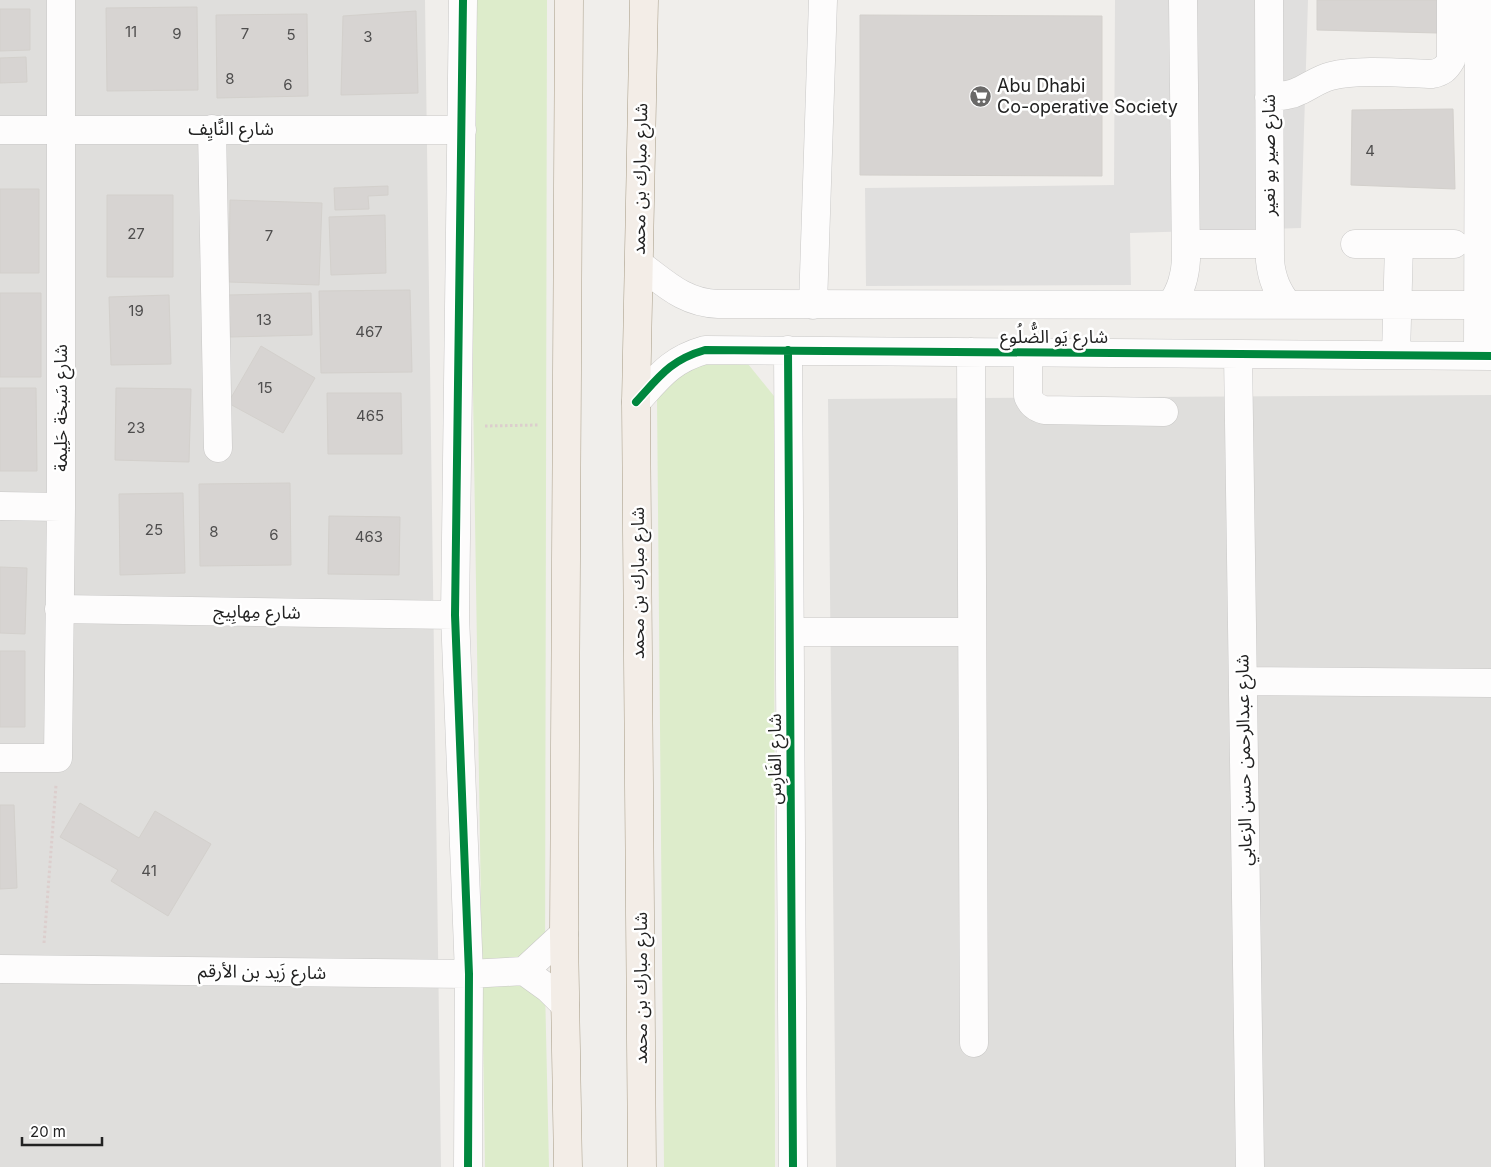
<svg xmlns="http://www.w3.org/2000/svg" width="1491" height="1167" viewBox="0 0 1491 1167" font-family="Inter,'Noto Sans Arabic',sans-serif">
<style>
.residential{fill:#dfdedc}
.grass{fill:#ddeccb}
.parking{fill:#e0dfde}
.building{fill:#d7d4d2;stroke:#d3d0cc}
.lines{fill:none;stroke-linecap:round;stroke-linejoin:round}
.minor-casing{stroke:#c9c8c7;stroke-width:29}
.major-casing{stroke:#a79c86;stroke-width:29}
.path{stroke:#dccecd;stroke-width:3;stroke-dasharray:2.5 2.5;stroke-linecap:butt}
.minor{stroke:#fdfcfc;stroke-width:28}
.major{stroke:#f3ede7;stroke-width:28}
.cycleway-casing{stroke:#fff;stroke-width:11}
.cycleway{stroke:#00873e;stroke-width:8}
.labels{text-anchor:middle;stroke-width:5;stroke-linejoin:round;paint-order:stroke}
.number-label{font-size:15px;fill:#4f4e4e}
.poi-label{font-size:18px;fill:#222;stroke:#fff;text-anchor:start}
.street-label{font-size:18px;fill:#222;stroke:#fff}
</style>
<rect width="100%" height="100%" fill="#f0eeeb"/>
<path class="residential" d="M0,0H425L441,1167H0Z
M1491,395V1167H836L828,399Z"/>
<path class="grass" d="M467,0H547L545,987L549,1167H485Z
M710,363L748,364L774,396L775,1167H664L657,399L674,374Z"/>
<path class="parking" d="M1115,0H1308L1301,228L1130,233L1131,285L866,286L865,188L1114,185Z"/>
<path class="building" d="M1317,0H1438V33L1317,30Z
M197,7L198,90L107,91L106,8Z
M0,9H30V50L0,51Z
M416,11L418,93L341,95L343,16Z
M307,14L308,96L217,98L216,15Z
M860,15L1102,16V176L860,175Z
M26,57L27,82L0,83V58Z
M1453,109L1455,189L1351,185L1352,110Z
M388,186V195L368,196L369,209L335,210L334,188Z
M0,189H39V273H0Z
M107,195H173V277H107Z
M230,200L322,203L319,285L229,282Z
M385,215L386,273L331,275L329,217Z
M410,290L412,372L321,373L319,291Z
M0,293H41V377H0Z
M311,293L312,335L230,337L229,295Z
M169,295L171,364L111,365L109,297Z
M261,346L315,378L283,433L228,403Z
M0,388H36L37,471H0Z
M116,388L191,389L189,462L115,460Z
M327,393H401L402,454H328Z
M290,483L291,565L200,566L199,484Z
M183,493L185,573L120,575L119,494Z
M329,516L400,517L399,575L328,574Z
M0,567L27,568L25,634L0,633Z
M0,651H25V727H0Z
M80,803L139,838L155,811L211,844L168,916L111,881L118,870L60,837Z
M0,805H14L17,888L0,889Z"/>
<g class="lines">
<defs>
<path id="minor" d="M463,0L455,615L469,974L468,1167
M1269,0L1270,261C1272,279 1277,291 1288,305
M1269,97C1279,96 1290,96 1299,91C1310,86 1319,79 1331,76C1358,69 1402,73 1432,74C1442,72 1446,69 1451,60V0
M212,129L218,448
M0,130H462
M1186,244H1269
M1355,244H1454
M639,264C665,283 684,303 718,304L1491,305
M1172,304C1181,289 1185,277 1186,260L1183,0
M813,305L823,0
M788,350L793,1167
M971,352L974,1043
M1028,352V396C1031,404 1036,408 1044,410L1164,412
M1238,354L1250,1167
M1396,355L1399,244
M1478,356L1479,0
M636,402C659,377 670,360 705,350L1491,356
M0,506L61,507
M59,609L455,615
M790,632H972
M1243,681L1491,683
M0,758H58L61,507V0
M0,969L469,974L524,971L549,989L565,1005
M524,971L564,934"/>
<path id="major" d="M568,1167L564,934L569,0
M642,1167L636,402L644,0"/>
</defs>
<use href="#minor" class="minor-casing"/>
<use href="#major" class="major-casing"/>
<path class="path" d="M485,426L539,425
M44,943L56,785"/>
<use href="#minor" class="minor"/>
<use href="#major" class="major"/>
<defs>
<path id="cycleway" d="M463,0L455,615L469,974L468,1167
M788,350L793,1167
M636,402C659,377 670,360 705,350L1491,356"/>
</defs>
<use href="#cycleway" class="cycleway-casing"/>
<use href="#cycleway" class="cycleway"/>
</g>
<defs>
<symbol id="supermarket-disc" viewBox="-11 -11 22 22"><circle r="9.5" fill="#6a6968" stroke="#fff"/><path d="M-6-5.5h2.5l.6 2H6L4.5 2H-2.5L-4.4-4H-6ZM-1.5 3.2a1.3 1.3 0 1 0 .1 0ZM3 3.2a1.3 1.3 0 1 0 .1 0Z" fill="#fff"/></symbol>
</defs>
<g fill-rule="evenodd">
<use href="#supermarket-disc" x="968" y="84" width="25" height="25"/>
</g>
<g class="labels">
<g class="number-label">
<text x="131" y="37">11</text>
<text x="177" y="39">9</text>
<text x="245" y="39">7</text>
<text x="291" y="40">5</text>
<text x="368" y="42">3</text>
<text x="230" y="84">8</text>
<text x="288" y="90">6</text>
<text x="1370" y="156">4</text>
<text x="136" y="239">27</text>
<text x="269" y="241">7</text>
<text x="136" y="316">19</text>
<text x="264" y="325">13</text>
<text x="369" y="337">467</text>
<text x="265" y="393">15</text>
<text x="370" y="421">465</text>
<text x="136" y="433">23</text>
<text x="154" y="535">25</text>
<text x="214" y="537">8</text>
<text x="274" y="540">6</text>
<text x="369" y="542">463</text>
<text x="149" y="876">41</text>
</g>
<g class="poi-label">
<text x="997" y="92">Abu Dhabi<tspan x="997" dy="21">Co-operative Society</tspan></text>
</g>
<g class="street-label">
<text x="231" y="135">شارع النَّايِف</text>
<text transform="translate(1269 155) rotate(-90)" y="6">شارع صير بو نعير</text>
<text transform="translate(640 179) rotate(-89)" y="6">شارع مبارك بن محمد</text>
<text x="1054" y="343">شارع يَو الضُّلُوع</text>
<text transform="translate(61 408) rotate(-90)" y="6">شارع سَبخة حَلِيمة</text>
<text transform="translate(638 583) rotate(-90)" y="6">شارع مبارك بن محمد</text>
<text transform="translate(257 612) rotate(1)" y="6">شارع مِهابِيج</text>
<text transform="translate(775 759) rotate(-90)" y="6">شارع الفَارِس</text>
<text transform="translate(1244 760) rotate(-91)" y="6">شارع عبدالرحمن حسن الزعابي</text>
<text transform="translate(262 972) rotate(1)" y="6">شارع زَيد بن الأرقم</text>
<text transform="translate(641 988) rotate(-90)" y="6">شارع مبارك بن محمد</text>
</g>
</g>
<path d="M22 1137v8h80v-8" fill="none" stroke="#222222" stroke-width="2.5"/>
<text x="30" y="1137" font-size="15" fill="#222222" stroke="#ffffff" stroke-width="4" paint-order="stroke">20 m</text>
</svg>
